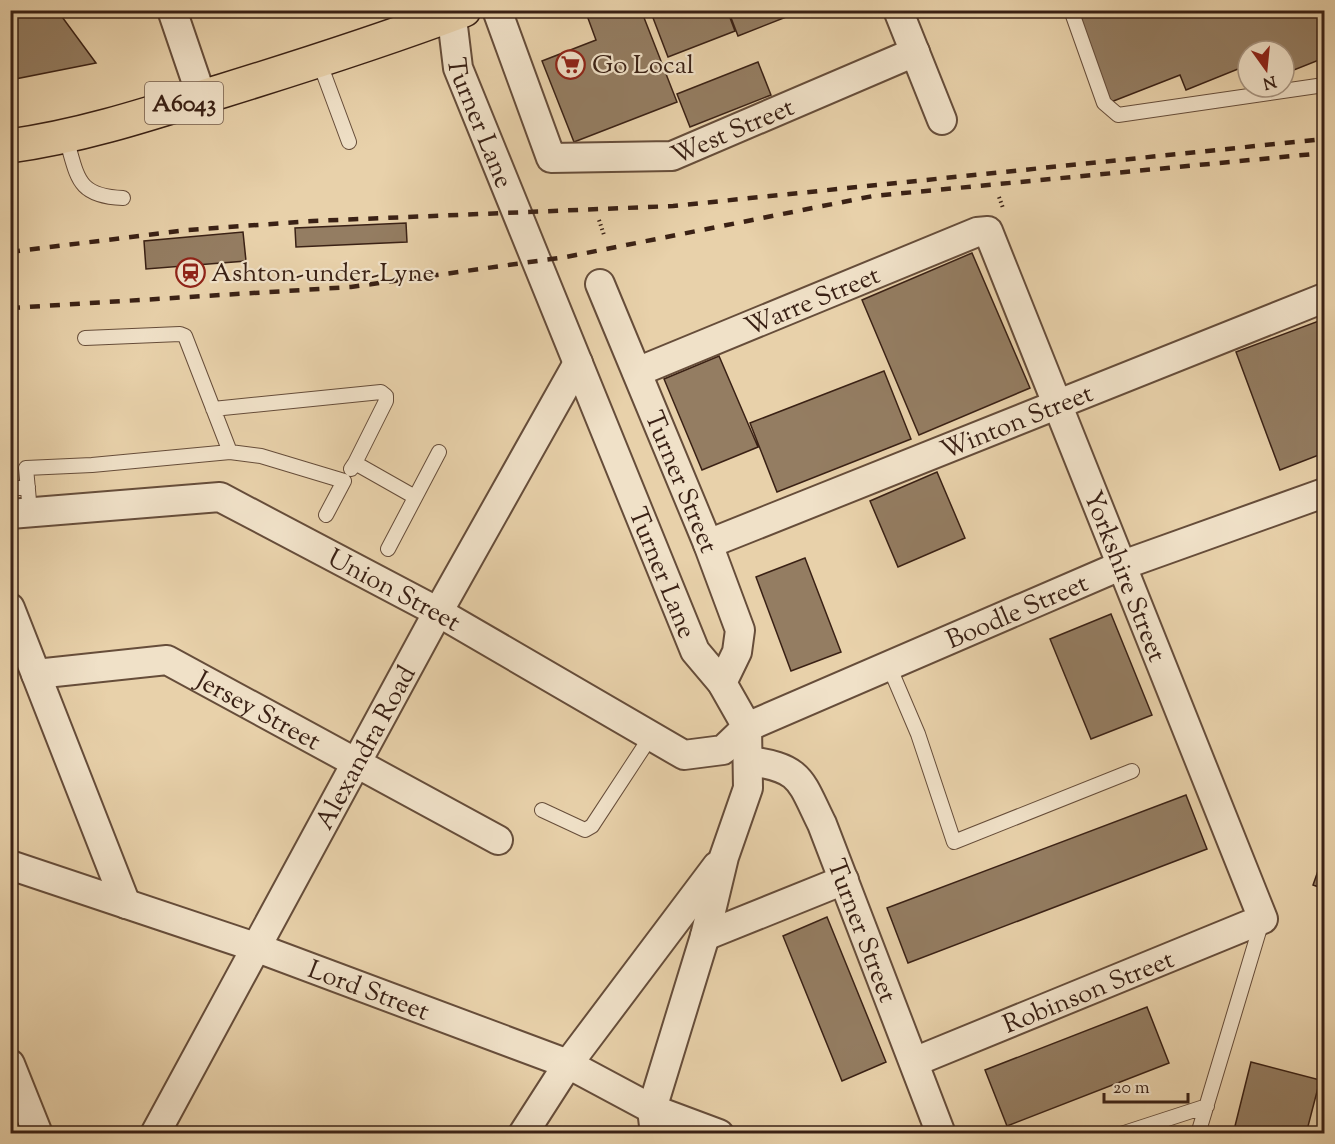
<svg xmlns="http://www.w3.org/2000/svg" width="1335" height="1144" viewBox="0 0 1335 1144" font-family="'Sorts Mill Goudy',serif">
<style>
.building{fill:#947d62;stroke:#3a2115;stroke-width:1.5}
.lines{fill:none;stroke-linecap:round;stroke-linejoin:round}
.lane-casing{stroke:#664d3a;stroke-width:16}
.street-casing{stroke:#664d3a;stroke-width:32}
.highway-casing{stroke:#3a2115;stroke-width:36}
.path{stroke:#3a2115;stroke-width:4;stroke-dasharray:1.5 3;stroke-linecap:butt}
.lane{stroke:#f0e1c8;stroke-width:14}
.street{stroke:#f0e1c8;stroke-width:28}
.highway{stroke:#e8d1aa;stroke-width:33}
.rail{stroke:#3a2115;stroke-width:4.5;stroke-dasharray:10 10;stroke-linecap:butt}
.labels{text-anchor:middle;stroke-width:4.5;stroke-linejoin:round;paint-order:stroke}
.shield{fill:#f0e1c8;stroke:#715b4b;stroke-width:1.5}
.shield-label{font-size:24px;font-weight:bold;fill:#3a2115}
.poi-label{font-size:26px;fill:#3a2115;stroke:#f0e1c8;text-anchor:start}
.street-label{font-size:26px;fill:#3a2115;stroke:#f0e1c8}
</style>
<rect width="100%" height="100%" fill="#e8d1aa"/>
<filter id="stains"><feTurbulence type="fractalNoise" baseFrequency=".00333" numOctaves="4"/><feColorMatrix values="0 0 0 0 .2 0 0 0 0 .09 0 0 0 0 .02 0 0 0 .5 -.17"/></filter>
<radialGradient id="worn" r=".72"><stop offset=".6" stop-color="#630" stop-opacity="0"/><stop offset="1" stop-color="#630" stop-opacity=".3"/></radialGradient>
<path class="building" d="M10,10H57L96,63L10,80Z
M585,10H641L677,102L574,142L542,61L596,40Z
M650,10H727L735,31L668,57Z
M728,10H804L738,36Z
M1075,10H1324V58L1284,74V51H1248V65L1186,90L1180,75L1111,102Z
M758,62L771,95L690,127L677,94Z
M406,223L407,242L296,247L295,228Z
M243,232L246,261L146,269L144,241Z
M972,253L1030,388L919,435L862,300Z
M1324,319V453L1280,470L1236,352Z
M719,356L758,447L702,470L664,379Z
M884,371L911,439L777,492L750,423Z
M937,472L965,538L898,567L870,501Z
M805,558L841,652L791,671L756,577Z
M1111,614L1152,715L1091,739L1050,639Z
M1186,795L1207,849L908,963L887,908Z
M1324,854V889L1313,885Z
M827,917L886,1062L842,1081L783,936Z
M1147,1007L1169,1063L1007,1126L985,1070Z
M1251,1062L1320,1080L1306,1134H1233Z"/>
<g class="lines">
<defs>
<path id="lane" d="M1071,10L1104,103L1118,115L1324,85
M319,61L349,142
M66,138C78,177 76,196 123,198
M85,338L180,334L185,336L230,452
M213,409L381,392L386,396V401L355,463
M351,469L355,463L415,497
M10,489L28,487
M30,512L26,468L92,465L230,452L261,456L344,481L326,515
M388,549L439,452
M889,666L918,734L954,842L1132,771
M542,810L585,830L592,826L651,736
M1121,1134L1207,1106
M1198,1134L1262,921"/>
<g id="street">
<path d="M172,10L202,98"/>
<path id="s1" d="M451,10L458,68L695,651L722,683L747,727L748,788L724,857L705,936L652,1109L655,1134"/>
<path id="s2" d="M497,10L551,158L672,156L915,52"/>
<path d="M898,10L942,120"/>
<path id="s3" d="M600,284L708,544L740,630L737,652L722,683"/>
<path id="s4" d="M637,372L977,232L988,231C1081,460 1170,690 1263,919L914,1062"/>
<path id="s5" d="M10,514L220,497L438,612L684,755L723,750L747,727L1120,566L1324,493"/>
<path id="s6" d="M708,544L1324,298"/>
<path d="M10,608L126,904"/>
<path id="s7" d="M36,674L167,660L498,840"/>
<path id="s8" d="M749,761C802,768 800,780 822,824L941,1134"/>
<path id="s9" d="M10,865L255,947L568,1064L652,1109L719,1134"/>
<path d="M705,936L844,880"/>
<path d="M10,1064L38,1134"/>
<path id="s10" d="M155,1134L438,612L578,363"/>
<path d="M523,1134L568,1064L717,866"/>
</g>
<path id="highway" d="M10,146C83,136 152,113 222,91C303,66 384,40 464,10"/>
</defs>
<use href="#lane" class="lane-casing"/>
<use href="#street" class="street-casing"/>
<use href="#highway" class="highway-casing"/>
<path class="path" d="M999,197L1003,208
M599,220L604,235"/>
<use href="#lane" class="lane"/>
<use href="#street" class="street"/>
<use href="#highway" class="highway"/>
<path class="rail" d="M10,252L187,230L313,221L673,206L1324,139
M10,308L351,287L566,257L873,196L1324,153"/>
</g>
<defs>
<symbol id="supermarket-ring" viewBox="-11 -11 22 22"><circle r="9.5" fill="#f0e1c8" stroke="#8f2418" stroke-width="1.5"/><path d="M-6-5.5h2.5l.6 2H6L4.5 2H-2.5L-4.4-4H-6ZM-1.5 3.2a1.3 1.3 0 1 0 .1 0ZM3 3.2a1.3 1.3 0 1 0 .1 0Z" fill="#8f2418"/></symbol>
<symbol id="station-ring" viewBox="-11 -11 22 22"><circle r="9.5" fill="#f0e1c8" stroke="#8f2418" stroke-width="1.5"/><path d="M-3-6H3Q5-6 5-4V2Q5 4 3 4L4.5 6H3L1.5 4h-3L-3 6H-4.5L-3 4Q-5 4-5 2V-4Q-5-6-3-6ZM-3.5-4v3h7v-3ZM-3.5 1v1.5H-2V1ZM2 1v1.5H3.5V1Z" fill="#8f2418"/></symbol>
</defs>
<g fill-rule="evenodd">
<use href="#supermarket-ring" x="554" y="48" width="33" height="33"/>
<use href="#station-ring" x="174" y="256" width="33" height="33"/>
</g>
<g class="labels">
<rect class="shield" x="145" y="82" width="78" height="42" rx="4.5"/>
<g class="shield-label">
<text x="184" y="111">A6043</text>
</g>
<g class="poi-label">
<text x="592" y="73">Go Local</text>
<text x="211" y="281">Ashton-under-Lyne</text>
</g>
<g class="street-label">
<text dy="9" stroke="none"><textPath href="#s1" startOffset="117">Turner Lane</textPath></text>
<text dy="9" stroke="none"><textPath href="#s2" startOffset="344">West Street</textPath></text>
<text dy="9" stroke="none"><textPath href="#s4" startOffset="189">Warre Street</textPath></text>
<text dy="9" stroke="none"><textPath href="#s6" startOffset="332">Winton Street</textPath></text>
<text dy="9" stroke="none"><textPath href="#s3" startOffset="214">Turner Street</textPath></text>
<text dy="9" stroke="none"><textPath href="#s1" startOffset="603">Turner Lane</textPath></text>
<text dy="9" stroke="none"><textPath href="#s4" startOffset="750">Yorkshire Street</textPath></text>
<text dy="9" stroke="none"><textPath href="#s5" startOffset="408">Union Street</textPath></text>
<text dy="9" stroke="none"><textPath href="#s5" startOffset="1108">Boodle Street</textPath></text>
<text dy="9" stroke="none"><textPath href="#s7" startOffset="236">Jersey Street</textPath></text>
<text dy="9" stroke="none"><textPath href="#s10" startOffset="440">Alexandra Road</textPath></text>
<text dy="9" stroke="none"><textPath href="#s8" startOffset="218">Turner Street</textPath></text>
<text dy="9" stroke="none"><textPath href="#s9" startOffset="380">Lord Street</textPath></text>
<text transform="translate(1088 991) rotate(-22)" y="9">Robinson Street</text>
</g>
</g>
<rect width="1335" height="1144" fill="none" stroke="#e8d1aa" stroke-width="36"/>
<rect x="12" y="12" width="1311" height="1120" fill="none" stroke="#3a2115" stroke-width="3"/>
<rect x="18" y="18" width="1299" height="1108" fill="none" stroke="#3a2115" stroke-width="1.5"/>
<g transform="translate(1266 69) rotate(165)"><circle r="28" fill="#f0e1c8" stroke="#a79480" stroke-width="1.5"/>
<path d="M0-4.5L10 22L0 15L-10 22Z" fill="#8f2418"/>
<text y="-9" font-size="16" font-weight="bold" text-anchor="middle" fill="#3a2115">N</text>
</g>
<path d="M1104 1093v9h84v-9" fill="none" stroke="#3a2115" stroke-width="3"/>
<text x="1113" y="1093" font-size="18" fill="#3a2115" stroke="#f0e1c8" stroke-width="4.5" paint-order="stroke">20 m</text>
<rect width="100%" height="100%" filter="url(#stains)"/>
<rect width="100%" height="100%" fill="url(#worn)"/>
</svg>
